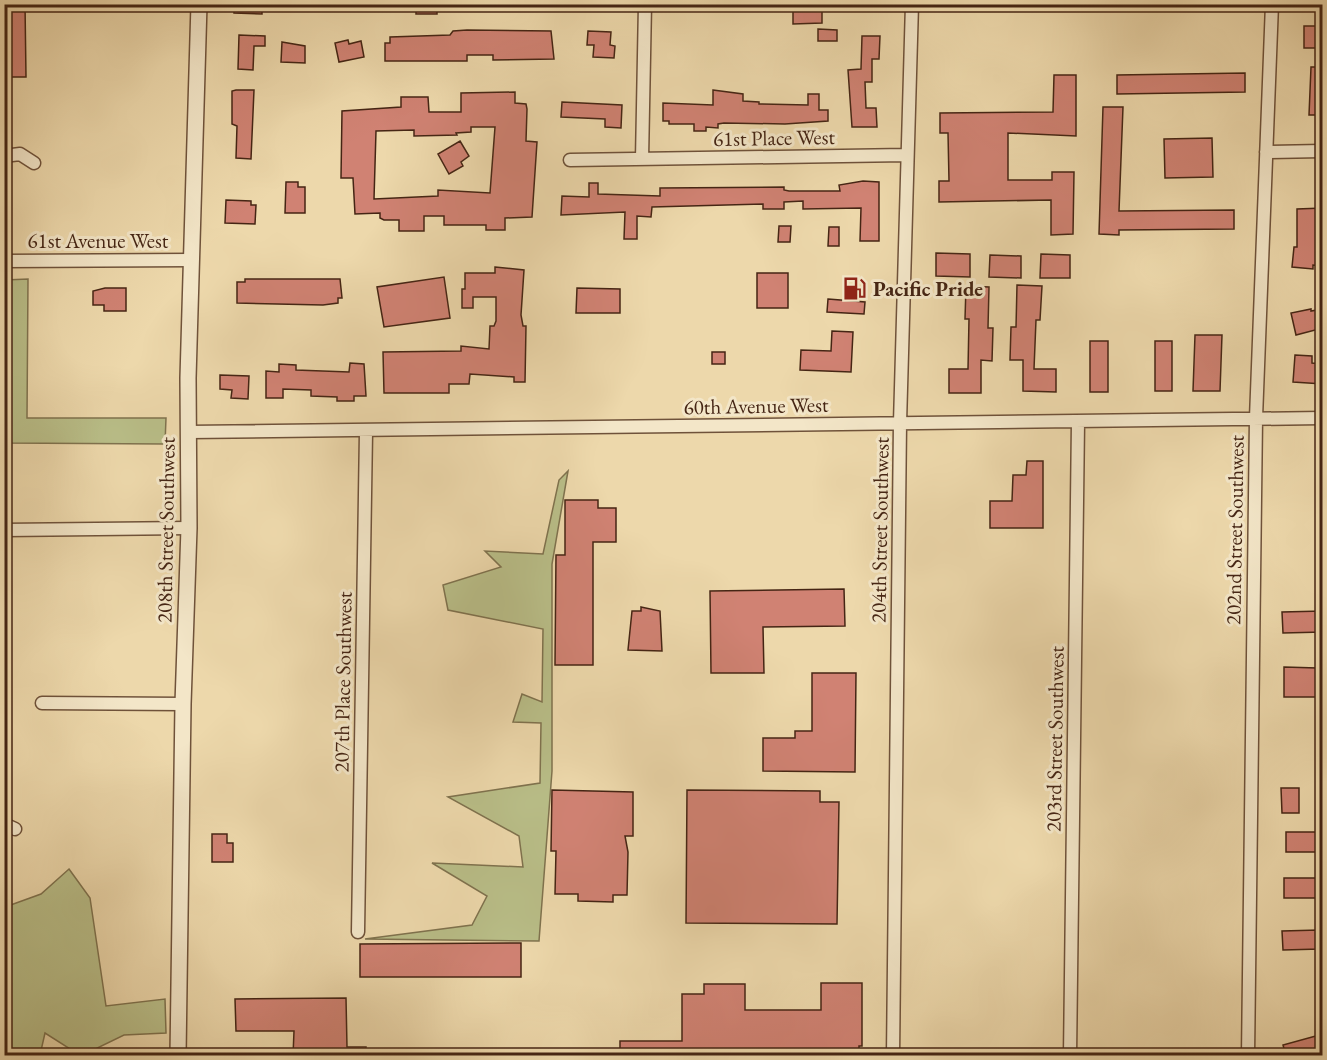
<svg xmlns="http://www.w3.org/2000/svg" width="1327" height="1060" viewBox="0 0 1327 1060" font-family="'EB Garamond',serif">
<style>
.green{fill:#b9be88;stroke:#7f724e;stroke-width:1.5}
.building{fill:#d08273;stroke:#452514;stroke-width:1.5;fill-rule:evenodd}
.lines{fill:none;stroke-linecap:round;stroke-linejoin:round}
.minor-casing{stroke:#6f523a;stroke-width:15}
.tertiary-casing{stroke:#6f523a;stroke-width:18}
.minor{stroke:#f3e6c8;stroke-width:12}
.tertiary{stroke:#f3e6c8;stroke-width:15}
.labels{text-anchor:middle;stroke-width:6;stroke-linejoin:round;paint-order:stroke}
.street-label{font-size:21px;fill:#452514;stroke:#f3e6c8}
.poi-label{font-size:21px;font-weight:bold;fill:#452514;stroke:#f3e6c8;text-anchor:start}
</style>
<rect width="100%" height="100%" fill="#edd8ab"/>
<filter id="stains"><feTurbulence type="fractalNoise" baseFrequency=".00333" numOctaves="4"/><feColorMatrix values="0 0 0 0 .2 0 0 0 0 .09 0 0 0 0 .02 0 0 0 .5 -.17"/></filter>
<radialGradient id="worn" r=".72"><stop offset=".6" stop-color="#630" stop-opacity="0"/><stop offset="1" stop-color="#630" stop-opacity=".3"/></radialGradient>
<path class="green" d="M28,279L27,418H166L165,444L5,443V280Z
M568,471L552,564V771L539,941L365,939L472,925L487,896L432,863L523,867L519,836L448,797L540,783L541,723L513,722L522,694L542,702L543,629L448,610L443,585L501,567L485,551L543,554L559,480Z
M69,869L90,898L106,1006L165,999L166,1033L124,1035L81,1056L45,1033L40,1055H5L4,961L9,924L5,923V907L41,894Z"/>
<path class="building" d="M4,4H25L26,77H4Z
M234,4H262V14L234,13Z
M416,4H437V14H416Z
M793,4H809V10L822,9V23L793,24Z
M1304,26H1323L1322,48H1304Z
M818,29L837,30V41H818Z
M467,30L551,31L554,59L493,60V55H467V61H385V43H390V37L450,35L453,31Z
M588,31L611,32L610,45L615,46L614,58L593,57L594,45H587Z
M239,35L265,36V46H254L253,70L238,69Z
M862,36H880L879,59H872V82H865L866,108H876L877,127H852L848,70L861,69Z
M348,40L349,44L361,41L364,57L339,62L335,43Z
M282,42L305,46V63L281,62Z
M1311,67H1323V115H1309Z
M1245,73V92L1117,94V75Z
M1054,75H1076V136L1008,133V180H1052V172H1074L1073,234L1051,235V200L939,202V181H949L948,133H940V113L1053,112Z
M236,90H254L251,159L236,158L237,126L232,124V91Z
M713,90L743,94V101L759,102V104L808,105V94H819V110H828V121L785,124L724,123L718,124V128L706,127V131H694V124H669V121H663V103L713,105Z
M515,92V103L526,104L527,109L526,141L537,142L532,217L505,218V230H486V225H444V216H424V231H399V220H384L380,218V213L355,214L353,178H341L342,111L401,107V97H428L429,112H461V93ZM471,127H495L490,193L438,190V196L374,199L376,131L414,130V136L457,135L456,133L471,132Z
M562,102L622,105L621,128L605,127V119L561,117Z
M1103,107H1123L1119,211L1234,210V229L1119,230V235L1099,234Z
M1212,138L1213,177L1165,178L1164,139Z
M460,141L469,156L461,162L463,166L449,174L438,154Z
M863,181L879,182V241H860L861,208L803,209V201L784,202V209H763V204L652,207L651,217L637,216V239H624L625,212L561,215L562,196L589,197V183H598V194L660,196V188L784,187V190L789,191H840L839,185Z
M286,182H298V187H305V213H285Z
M226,200L251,201V205H256L255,224L225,223Z
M1323,208V266L1313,265V269L1292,267L1294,247H1297V209Z
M779,226H791L790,242H778Z
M829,227H839V246H828Z
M936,253L970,254V277L936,276Z
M1041,254L1070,255V278H1040Z
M990,255L1021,256V278L989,277Z
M495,267L524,270L521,315L523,326H526L525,382H514V377L470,374L469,384H449V393H384L383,352L461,351V346L489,349L490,326H494L496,321V297H473V308H462V289H465V273H495Z
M757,273H788V308H757Z
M444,277L450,318L384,327L377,287Z
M245,279H340L342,298H338V303L323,305L237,303V282H245Z
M1017,285L1042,286L1040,320H1036L1034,369H1056V392L1023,391V360H1010L1011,327H1016Z
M966,286L989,287L988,328H993L992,361L981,360V393H949V369H968L969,319H965Z
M105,288H126V311H104V305H93V291Z
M577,288L620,289V313H576Z
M828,299L865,302L864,314L827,312Z
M1311,309V311L1323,309V328L1296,335L1291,313Z
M832,331L853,332L851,372L800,370L801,350L831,351Z
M1195,335H1222L1220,391H1193Z
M1090,341H1108V392H1090Z
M1155,341H1172V391H1155Z
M712,352H725V364H712Z
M1295,355L1312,356V363L1323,364V384L1293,382Z
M350,363L364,364L366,396H354V401H337V397L311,396V390L283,389V398H266V371L279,372V364L296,365V370L349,372Z
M220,375L249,376L248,399L231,398L232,390L220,389Z
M1027,461H1043V528H990V501H1012L1013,475H1026Z
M565,500H598V508H616V542H593V665H555L556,555H565Z
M844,589L845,626L763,627L764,673H711L710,591Z
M641,607L660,611L662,651L628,650L632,611H641Z
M1323,611V632L1283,633L1282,612Z
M1284,667L1317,668V697H1284Z
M812,673H856L855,772L763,771V738H795V731H812Z
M1281,788H1299V813H1282Z
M552,790L633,792V836H625L628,852L627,895H613V902L578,901V894H555L556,851H551Z
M687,790L820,791V802H839L837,924L686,923Z
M1286,832H1323V852H1286Z
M212,834H227V843H233V862H212Z
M1284,878H1320V898H1284Z
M1319,930L1320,949L1283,950L1282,931Z
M521,943V977H360V944Z
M821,983H862V1046H859V1056H620V1041H682V994H704V984H745V1010H821Z
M346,998L347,1047H366V1056H293L294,1031H236L235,999Z
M1323,1034V1056H1286L1283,1045Z"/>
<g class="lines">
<defs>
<path id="minor" d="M1266,152L1322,151
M4,156L20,154L34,163
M642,159L645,4
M570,160L906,155
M4,261L192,260
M189,432L1322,418
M4,530L189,528
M42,703L183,704
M4,824L15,829
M358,932L366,432
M893,1056L900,423L912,4
M1070,1056L1078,422
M1248,1056L1256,418L1272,4"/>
<path id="tertiary" d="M178,1056L183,704L189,528L188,378L199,4"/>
</defs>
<use href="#minor" class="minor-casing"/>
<use href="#tertiary" class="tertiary-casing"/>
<use href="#minor" class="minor"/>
<use href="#tertiary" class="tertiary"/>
</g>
<defs>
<symbol id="fuel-bare" viewBox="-9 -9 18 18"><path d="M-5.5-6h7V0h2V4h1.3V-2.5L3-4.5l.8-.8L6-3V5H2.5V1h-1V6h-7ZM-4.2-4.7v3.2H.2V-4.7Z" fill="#8f2418" stroke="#f3e6c8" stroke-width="2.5" paint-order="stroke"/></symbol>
</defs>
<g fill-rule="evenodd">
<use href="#fuel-bare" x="838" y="272" width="33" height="33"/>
</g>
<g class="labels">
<g class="street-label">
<text transform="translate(774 138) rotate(-1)" y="7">61st Place West</text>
<text x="98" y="248">61st Avenue West</text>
<text transform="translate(756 406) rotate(-1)" y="7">60th Avenue West</text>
<text transform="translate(166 530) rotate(-89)" y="7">208th Street Southwest</text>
<text transform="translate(880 530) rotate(-89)" y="7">204th Street Southwest</text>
<text transform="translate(1235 530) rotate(-89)" y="7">202nd Street Southwest</text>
<text transform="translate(343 682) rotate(-89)" y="7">207th Place Southwest</text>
<text transform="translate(1055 739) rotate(-89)" y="7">203rd Street Southwest</text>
</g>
<g class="poi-label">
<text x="873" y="296">Pacific Pride</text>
</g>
</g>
<rect width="1327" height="1060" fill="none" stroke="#edd8ab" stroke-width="24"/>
<rect x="6" y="6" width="1315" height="1048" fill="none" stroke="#452514" stroke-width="3"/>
<rect x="12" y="12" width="1303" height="1036" fill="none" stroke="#452514" stroke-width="1.5"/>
<rect width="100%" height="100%" filter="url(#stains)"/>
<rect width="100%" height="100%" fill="url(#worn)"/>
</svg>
